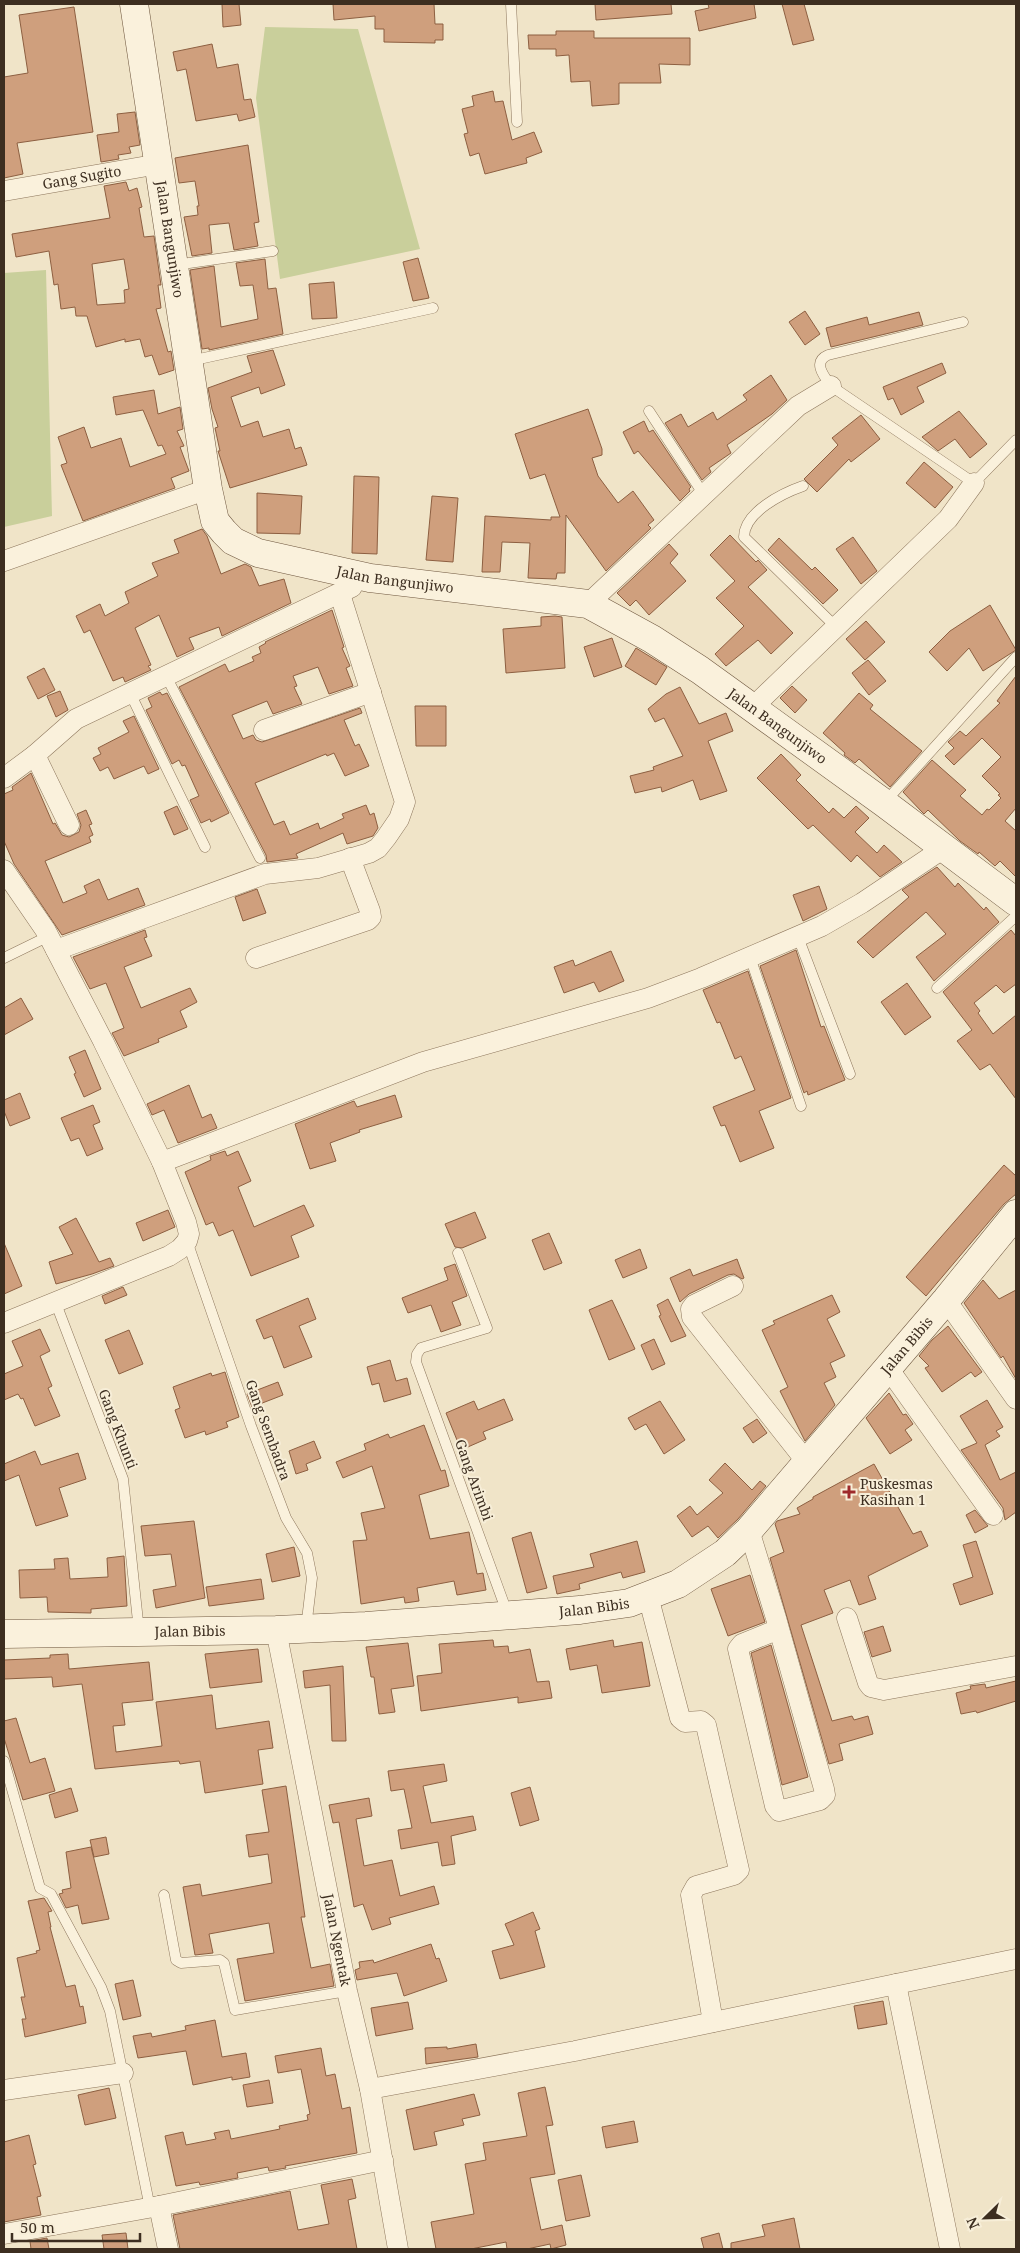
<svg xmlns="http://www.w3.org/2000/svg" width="1020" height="2253" viewBox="0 0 1020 2253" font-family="'Noto Serif',serif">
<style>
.green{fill:#c9cf9b}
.building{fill:#cf9f7d;stroke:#8d5f41;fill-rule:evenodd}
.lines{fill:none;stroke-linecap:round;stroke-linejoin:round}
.service-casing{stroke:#8d765c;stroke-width:11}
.minor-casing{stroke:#8d765c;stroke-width:21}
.secondary-casing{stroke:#6f573f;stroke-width:29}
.service{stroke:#faf1dc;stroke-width:10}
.minor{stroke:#faf1dc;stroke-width:20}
.secondary{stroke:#faf1dc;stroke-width:28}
.poi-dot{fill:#9e2a2b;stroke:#f7eed8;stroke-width:2}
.labels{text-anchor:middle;stroke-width:4;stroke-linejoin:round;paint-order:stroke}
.street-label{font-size:14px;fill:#3d2e20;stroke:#f7eed8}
.poi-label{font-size:14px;fill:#3d2e20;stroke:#f7eed8;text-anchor:start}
</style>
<rect width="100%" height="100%" fill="#f0e4c8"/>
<path class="green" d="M265,27L358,29L420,249L280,279L256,98Z
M46,270L52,516L4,527V273Z"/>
<path class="building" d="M222,4H239L241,25L223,27Z
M333,4H434L435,24H443V40H435V43L384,42V29H375V16L334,20Z
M595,4H671L672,14L596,20Z
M708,4H754L756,18L699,31L695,11L709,8Z
M782,4H804L814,40L793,45Z
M74,7L93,132L17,143L23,174L4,178V77L28,73L19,15Z
M556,31H594V38H690V65L659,64L661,83H619V104L592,106L590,81L571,82L569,55L556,56V49H529L528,35H556Z
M212,44L217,68L238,64L244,100L251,99L255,117L239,121L237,114L196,121L186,69L177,71L173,52Z
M493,91L495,102L503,101L512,140L534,132L542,152L526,158L527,163L485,174L479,153L470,156L464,134L468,133L462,109L474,106L472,96Z
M135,112L140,145L129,147L131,153L118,155L119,159L101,162L97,135L119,132L117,114Z
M248,145L259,222L254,223L258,246L234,250L229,223L209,225L212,253L192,256L184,217L198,215L197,206H199L195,181L179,183L175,158Z
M126,182L129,191L137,188L142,207L139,208L144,237L154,236L161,285H158L161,308L156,309L168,352L171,351L174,370L159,375L152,355L145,357L140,339L125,342V339L96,347L87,316H76L75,307L61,309L58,284L54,285L49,251L16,257L12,234L110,218L104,186ZM124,259L129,289L124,290L125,303L97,305L92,264Z
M418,258L429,298L413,301L403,262Z
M265,259L268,289L276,288L283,334L209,350V348L202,349L190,270L214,266L221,327L258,319L253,285L240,286L236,263Z
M334,282L337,318L312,319L309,284Z
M805,311L820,334L805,345L789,322Z
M919,312L923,325L831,347L826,328L867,317L869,325Z
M273,350L285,385L261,394L259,387L231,397L241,427L258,421L263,437L289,429L295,449L301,447L307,465L230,488L218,451H220L215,428L218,427L212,409L208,388L252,372L247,356Z
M942,363L946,373L917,387L924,402L901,415L893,398L888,400L883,387Z
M771,375L787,400L772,414L727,445L731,453L709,468L711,472L702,480L665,423L681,414L688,427L713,412L717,420L747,400L743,395Z
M154,390L158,414L180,407L183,429L177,431L184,446L180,447L189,471L171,478L175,488L83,521L61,465L67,463L58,437L84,427L91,448L121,438L130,467L166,454L162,445L158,446L143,410L116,415L113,397Z
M588,409L602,449V455L592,458L598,476L618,503L633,491L654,520L648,525L651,528L606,571L566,515L565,573H557L556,579L528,578L530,543L502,542L500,572H482L485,516L551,520V517H560L545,474L530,479L515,434Z
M959,411L987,444L970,458L955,439L938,451L922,437Z
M861,415L880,439L851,462L849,459L817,492L804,479L838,445L832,438Z
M644,421L649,432L653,430L691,487L689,489L690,491L680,501L638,451L634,454L623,432Z
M924,462L953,487L935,508L906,483Z
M354,476L379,477L377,554L352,553Z
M257,493L302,496L300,534L257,533Z
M432,496L458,498L453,562L426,560Z
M202,529L207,536L221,574L245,564L251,567L259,586L284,579L291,603L222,636L219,627L189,638L194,649L177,657L159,615L135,628L151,665L148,666L151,670L125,682L123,677L113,681L90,630L84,633L76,616L100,604L105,616L129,603L125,592L158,576L152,563L179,553L174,540Z
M730,535L756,562L758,560L767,570L748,587L793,633L771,654L758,640L726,666L715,654L744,626L716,598L735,581L710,555Z
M853,537L877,571L861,584L836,549Z
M779,538L812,570L815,567L838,590L823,604L768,550Z
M669,544L678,554L670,563L686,581L649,615L636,600L630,606L617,593Z
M990,605L1016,650L983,671L969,648L947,671L929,652L950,631Z
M332,610L344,647L342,648L350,666L346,668L353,686L329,694L318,667L293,676L297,686L294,687L302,704L273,714L267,701L232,715L243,739L253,735L256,740L262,742L360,708L362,713L344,720L355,746L359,744L369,766L345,776L334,753L327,756L326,754L255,783L274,825L284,821L290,835L318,823L320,829L344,818L342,814L366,805L370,815L374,813L378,828L373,836L347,844L343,833L296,854L298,858L267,862L266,855L179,687L225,664L229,672L254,661L252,657L261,653L259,647L266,643L265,642Z
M555,616L562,617L565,668L506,673L503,629L541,626V617Z
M866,621L885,642L865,660L846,639Z
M612,638L622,667L594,677L584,647Z
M636,648L667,667L656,685L625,666Z
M868,660L886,681L869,695L852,673Z
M44,668L55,690L38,699L27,677Z
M1016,676V808L1005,821L1016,831V877L1000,861L995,866L979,852L978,854L960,841L928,810L924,814L922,812L903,792L932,760L966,790L960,796L982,815L987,809L989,810L1001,798L998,795L1000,794L982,776L1001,757L982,738L954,765L945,756L954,748L948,742L960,731L966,736L1000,703L997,701Z
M792,686L807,700L795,713L780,698Z
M680,687L699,724L726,713L733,731L708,741L727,791L700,800L693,780L662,792L661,787L635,793L630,776L654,770L653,767L683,756L664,718L655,722L648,709L666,694Z
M60,691L68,710L56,717L47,696Z
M160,692L162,695L167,693L229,813L211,822L210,819L201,823L190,800L199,796L185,765L182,766L179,760L172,764L146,710L152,707L148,698Z
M859,693L873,705L870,709L922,751L890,787L859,759L855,763L844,755L845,753L823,733Z
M415,706H446V746H416Z
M134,716L159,769L148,774L144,766L114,779L108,767L100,771L93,758L101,754L98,748L129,732L123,721Z
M781,754L801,775L796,780L829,813L833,808L844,818L856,806L869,818L855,832L877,853L884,845L902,862L880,877L857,855L851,862L813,825L808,829L757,778Z
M31,773L53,824L55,823L62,835L69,837L79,832L81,825L77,814L86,810L92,824L89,825L93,835L89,837L91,842L45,861L63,903L87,893L84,886L99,879L108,900L138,888L145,905L62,935L14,864L4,841V794L13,790L12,787Z
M177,806L188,829L174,835L164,812Z
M937,867L955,887L958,883L984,910L986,907L999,922L934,981L916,957L946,934L926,912L873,958L857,942L909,897L902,890Z
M819,886L827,909L803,921L793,895Z
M257,889L266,913L243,921L235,897Z
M145,930L147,937L144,938L152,956L124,967L141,1008L190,988L197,1002L180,1011L187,1027L158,1039L159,1042L124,1056L112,1033L124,1028L106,983L90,989L73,957Z
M1011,930L1016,936V984L1004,993L996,985L974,1003L980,1011L978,1013L993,1034L1016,1015V1099L990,1064L980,1070L957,1041L972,1030L943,992Z
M796,950L821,1027L824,1026L845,1080L808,1095L807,1091L804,1093L760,966Z
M611,951L624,981L599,992L594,982L564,993L554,967L573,960L575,966Z
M748,971L791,1098L759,1111L774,1148L740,1162L725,1125L721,1126L713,1107L755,1090L741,1056L735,1059L720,1022L717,1023L703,990Z
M907,983L931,1017L905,1035L881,1002Z
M21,998L33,1019L4,1035V1008Z
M85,1050L101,1089L84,1097L74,1074L76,1073L69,1057Z
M189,1085L202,1118L211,1114L217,1128L178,1143L164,1110L152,1115L147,1104Z
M20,1093L30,1118L10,1126L4,1111V1100Z
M395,1095L402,1117L359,1130L360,1132L330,1143L336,1161L310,1169L295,1124L354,1101L357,1107Z
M93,1105L100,1122L93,1125L103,1149L87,1156L79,1138L71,1141L61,1118Z
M225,1151L227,1156L238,1151L251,1181L238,1187L254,1227L304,1205L314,1226L291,1236L299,1257L251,1276L233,1230L219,1236L213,1222L206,1225L185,1172L211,1160L210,1156Z
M1004,1165L1016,1176V1194L1004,1204L926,1296L906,1277Z
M168,1210L175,1227L143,1241L136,1223Z
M475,1212L486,1238L462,1248L455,1247L445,1224Z
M76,1218L99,1262L110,1258L114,1266L92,1274L56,1284L49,1262L73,1254L59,1227Z
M549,1233L562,1263L544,1270L532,1240Z
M4,1243L22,1286L4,1294Z
M640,1249L647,1268L623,1278L615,1260Z
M737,1259L744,1278L742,1279L734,1274L728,1275L689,1294L680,1302L670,1278L690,1269L693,1276Z
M455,1264L467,1296L452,1302L461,1325L441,1332L431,1305L408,1313L402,1298L448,1280L444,1268Z
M983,1280L999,1299L1016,1290V1379L1003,1356L1001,1358L964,1303Z
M123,1287L127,1295L105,1304L102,1296Z
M832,1295L840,1312L827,1319L845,1356L830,1363L836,1377L824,1383L835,1405L805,1441L780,1391L788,1387L762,1330L775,1324L773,1321Z
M308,1298L316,1319L299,1326L312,1357L284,1368L272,1336L264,1339L256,1320Z
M668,1299L686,1336L671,1342L659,1316L661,1315L657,1305Z
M612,1300L635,1349L609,1360L589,1310Z
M948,1326L982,1372L975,1377L971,1372L942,1392L925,1368L929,1366L919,1356L932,1340Z
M40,1329L50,1351L40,1356L52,1386L48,1388L60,1416L35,1426L23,1398L21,1399L18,1394L4,1400V1374L23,1366L12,1341Z
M129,1330L143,1364L119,1374L105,1340Z
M654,1339L665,1364L652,1370L641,1345Z
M390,1360L396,1381L407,1378L411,1394L384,1402L379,1383L372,1385L367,1367Z
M225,1372L239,1417L226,1422L228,1427L206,1435L205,1431L185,1438L175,1410L180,1408L173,1387L211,1373L212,1376Z
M278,1382L283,1395L252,1407L247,1394Z
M889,1393L903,1415L906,1414L913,1424L905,1430L912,1440L890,1454L866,1418Z
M504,1399L513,1420L483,1432L486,1439L461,1450L446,1413L474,1401L478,1410Z
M987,1400L1003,1427L996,1431L1000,1436L985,1445L1000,1480L1016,1472V1512L1005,1520L1003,1508L961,1450L977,1443L960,1416Z
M660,1401L685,1440L664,1454L646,1424L635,1430L628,1418Z
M757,1419L767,1433L753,1443L743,1428Z
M424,1425L441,1471L445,1470L449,1486L419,1495L430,1539L469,1532L477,1574L483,1573L486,1590L457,1595L454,1581L417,1588L419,1601L405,1603L404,1597L361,1604L353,1541L367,1540L361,1513L385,1508L372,1466L343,1478L336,1462L366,1450L364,1444L388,1434L390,1438Z
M314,1441L321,1458L306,1464L308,1470L296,1474L289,1451Z
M35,1451L41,1465L78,1453L86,1479L59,1488L68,1516L36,1526L19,1475L4,1481V1464Z
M725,1463L752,1490L760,1481L766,1486L738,1519L718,1538L708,1526L692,1537L677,1516L690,1506L697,1515L723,1493L709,1480Z
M874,1464L913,1534L921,1531L928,1546L868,1576L876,1599L859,1605L850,1580L824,1590L833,1613L801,1625L832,1721L852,1716L854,1720L868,1716L873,1734L839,1744L843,1760L829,1764L770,1558L784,1552L775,1524L777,1521L800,1514L797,1508L813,1499V1497Z
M975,1510L988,1526L975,1533L966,1515Z
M194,1521L205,1598L156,1608L153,1590L176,1586L171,1554L145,1556L141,1526Z
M531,1532L547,1588L527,1593L512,1538Z
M637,1541L645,1572L623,1578L621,1572L579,1584L580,1589L557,1594L553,1576L594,1567L590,1554Z
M976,1541L993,1594L960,1605L953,1584L973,1577L963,1545Z
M294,1547L300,1576L272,1582L266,1554Z
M124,1556L127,1606L91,1609V1613L48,1612L47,1597L20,1598L19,1570L55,1569L54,1559L68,1558L70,1579L108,1577L107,1558Z
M750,1575L765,1622L728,1636L711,1589Z
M261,1579L264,1599L209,1606L206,1587Z
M883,1626L891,1651L872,1657L864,1632Z
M493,1640L494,1647L508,1646L509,1653L530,1649L537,1682L549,1681L552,1698L518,1703V1697L421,1711L417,1676L442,1673L439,1644Z
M613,1640L614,1647L642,1642L650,1686L602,1693L597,1665L570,1670L566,1649Z
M408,1643L414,1686L391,1689L395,1712L379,1714L374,1677H371L366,1647Z
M771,1645L808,1777L782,1785L751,1653Z
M258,1649L262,1682L210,1688L205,1654Z
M68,1654L69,1669L149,1662L153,1700L122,1703L125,1725L113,1726L116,1752L162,1746L156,1702L212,1695L216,1729L269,1721L273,1748L258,1750L263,1784L205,1793L200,1761L180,1764L179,1761L95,1769L82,1684L53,1687L52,1677L4,1679V1660L50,1658V1655Z
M343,1666L346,1741H332L330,1685L305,1688L303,1671Z
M1016,1681V1701L977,1713L976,1711L961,1714L956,1693L971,1689L970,1686L985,1684L986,1688Z
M16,1718L30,1763L45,1758L55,1791L23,1800L4,1738V1721Z
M444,1764L447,1781L423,1786L431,1823L473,1816L476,1830L451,1836L455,1864L442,1866L438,1842L401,1849L398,1830L412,1828L404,1789L391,1791L388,1771Z
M286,1786L305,1917H301L311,1968L330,1964L334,1986L245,2001L237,1959L274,1953L269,1923L209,1934L213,1953L195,1955L183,1887L200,1884L202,1896L272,1883L268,1854L249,1857L246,1835L269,1832L262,1790Z
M530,1787L539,1820L520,1826L511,1793Z
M71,1788L78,1811L55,1818L49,1795Z
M369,1798L372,1816L356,1819L364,1866L392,1860L400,1896L434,1886L439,1904L389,1918L391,1924L372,1930L363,1904L354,1907L339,1822L333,1823L329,1805Z
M106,1837L109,1854L94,1857L90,1840Z
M91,1847L109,1919L82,1924L78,1905L66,1908L59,1894L63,1893L62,1890L71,1888L66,1852Z
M44,1898L52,1911L48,1912L51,1927H50L66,1987L75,1985L80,2007L83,2006L86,2023L25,2037L22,2019H26L21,1997H25L17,1958L37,1953L36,1951L40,1950L28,1901Z
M533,1912L540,1929L535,1931L545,1967L500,1979L492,1951L514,1945L505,1924Z
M431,1944L436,1959L439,1958L447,1981L404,1996L397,1973L357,1980L355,1970L360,1968L359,1962L373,1960L374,1963Z
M133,1980L141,2016L123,2020L115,1984Z
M883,2001L887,2024L858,2029L854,2006Z
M408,2002L413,2029L376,2036L371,2008Z
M215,2020L222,2057L246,2053L250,2077L232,2080V2077L193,2085L186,2051L138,2058L133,2036L151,2033L152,2037L186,2030L185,2026Z
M476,2044L478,2057L426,2064L425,2048L447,2047V2049Z
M321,2048L326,2076L335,2074L342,2109L350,2107L357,2153L285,2166L286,2168L269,2171L268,2167L237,2173L238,2178L200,2185L199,2182L176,2186L165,2136L183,2132L186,2145L216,2139L214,2133L229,2130L231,2139L280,2129L279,2126L308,2120L307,2115L310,2114L301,2069L278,2073L275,2056Z
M269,2080L273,2103L247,2107L243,2085Z
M545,2087L553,2125L546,2126L555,2174L530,2178L541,2230L562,2225L566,2245L551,2249L550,2244L527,2249H507L506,2242L471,2249H436L431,2222L474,2214L465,2164L486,2160L483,2143L527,2136L518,2093Z
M109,2088L116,2118L85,2125L78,2095Z
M474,2094L480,2115L462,2119L464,2125L434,2132L437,2145L414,2150L406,2110Z
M634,2121L638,2142L606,2148L602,2127Z
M29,2135L36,2164L33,2165L41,2196L37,2197L41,2215L4,2222V2142Z
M581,2175L590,2216L566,2221L558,2180Z
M352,2179L356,2198L348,2200L357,2249H180L173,2215L290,2191L298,2230L329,2224L321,2185Z
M794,2218L800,2249H731V2243L765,2236L762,2225Z
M126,2233L128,2249H104L102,2235Z
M719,2233L723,2249H704L701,2238Z
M47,2238L49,2249H31L30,2241Z"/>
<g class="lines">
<defs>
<path id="service" d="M511,4L517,122
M175,265L273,251
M963,322L828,355C812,362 824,376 831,386L974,483L1016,440
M190,361L433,308
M649,411L704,495
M803,486C783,493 744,512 744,537L836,627
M166,676L260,858
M130,693L205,847
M885,802L1016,657
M798,937L850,1074
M750,957L801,1106
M4,958L49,936
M937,988L1016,916
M187,1241L251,1426L286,1518L307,1553L312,1578L306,1628
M458,1253L487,1328L421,1348L417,1354L416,1362L508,1615
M55,1301L123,1479L139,1631
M4,1761L40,1888L51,1894L101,1987L110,2011L150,2208
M164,1895L176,1960L181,1963L220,1960L224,1963L235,2010L347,1991"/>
<g id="minor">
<path id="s1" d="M4,191L159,164"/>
<path d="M4,561L208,489"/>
<path d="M588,604L798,406L831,386"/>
<path d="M752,708L948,519L974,483"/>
<path d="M264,730L371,692"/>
<path d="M35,755L69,825"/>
<path d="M4,778L35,755L76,719L352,587"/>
<path d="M4,870L46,931L103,1041L162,1162L186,1222L189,1234L187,1241L180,1249L169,1256L4,1323"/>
<path d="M56,950L265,874L318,868L369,853L378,848L386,838L399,819L405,802L340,594"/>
<path d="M256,958L368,920L371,917L370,911L350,858"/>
<path d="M162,1162L423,1062L648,998L701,978L822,926L862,903L944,848"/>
<path d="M733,1286L694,1305L691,1309L692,1317L806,1461"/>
<path d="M946,1300L1016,1399"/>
<path d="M888,1368L993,1515"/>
<path d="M749,1530L776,1618L779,1629L824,1789L825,1795L820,1800L779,1811L775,1806L738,1649L742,1644L779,1629"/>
<path d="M648,1596L680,1718L685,1722L701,1721L706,1725L739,1870L734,1875L696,1886L691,1895L713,2022"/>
<path d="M847,1618L868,1683L871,1687L884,1690L1016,1666"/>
<path id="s2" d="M276,1630L347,1991L370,2089L398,2249"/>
<path d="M896,1984L950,2249"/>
<path d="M370,2089L575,2051L1016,1959"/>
<path d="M4,2090L123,2073"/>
<path d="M159,2206L168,2249"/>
<path d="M4,2234L159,2206L383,2160"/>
</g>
<g id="secondary">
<path id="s3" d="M134,4L208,489L215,521L224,532L233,541L258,553L370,578L588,604L652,639L700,670L884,803L1016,902"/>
<path id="s4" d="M4,1634L276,1630L366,1626L580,1610L629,1603L678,1584L725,1553L749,1530L946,1300L1016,1214"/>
</g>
</defs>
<use href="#service" class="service-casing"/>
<use href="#minor" class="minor-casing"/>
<use href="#secondary" class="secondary-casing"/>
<use href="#service" class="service"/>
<use href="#minor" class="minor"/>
<use href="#secondary" class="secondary"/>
</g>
<path class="poi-dot" d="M846.5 1484.5h5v5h5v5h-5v5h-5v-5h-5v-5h5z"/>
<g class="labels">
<g class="street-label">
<text dy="5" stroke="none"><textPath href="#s1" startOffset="79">Gang Sugito</textPath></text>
<text dy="5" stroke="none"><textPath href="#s3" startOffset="238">Jalan Bangunjiwo</textPath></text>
<text dy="5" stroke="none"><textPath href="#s3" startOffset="718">Jalan Bangunjiwo</textPath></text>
<text dy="5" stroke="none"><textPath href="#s3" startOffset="1138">Jalan Bangunjiwo</textPath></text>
<text dy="5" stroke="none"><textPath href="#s4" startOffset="1011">Jalan Bibis</textPath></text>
<text transform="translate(118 1429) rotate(69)" y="5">Gang Khunti</text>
<text transform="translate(268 1430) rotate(70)" y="5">Gang Sembadra</text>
<text transform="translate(474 1480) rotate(70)" y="5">Gang Arimbi</text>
<text dy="5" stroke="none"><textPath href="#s4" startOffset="591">Jalan Bibis</textPath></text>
<text dy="5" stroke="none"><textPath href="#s4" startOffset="186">Jalan Bibis</textPath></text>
<text dy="5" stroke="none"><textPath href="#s2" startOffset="316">Jalan Ngentak</textPath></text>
</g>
<g class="poi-label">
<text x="860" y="1489">Puskesmas<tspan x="860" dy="16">Kasihan 1</tspan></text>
</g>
</g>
<rect width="1020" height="2253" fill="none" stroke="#3d2e20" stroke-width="10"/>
<g transform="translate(985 2218) rotate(247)" stroke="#f7eed8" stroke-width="4" paint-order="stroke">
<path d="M0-4L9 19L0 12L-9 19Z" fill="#3d2e20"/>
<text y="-8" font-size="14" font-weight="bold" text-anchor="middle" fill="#3d2e20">N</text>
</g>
<path d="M12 2233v8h128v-8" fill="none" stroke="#3d2e20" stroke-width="2.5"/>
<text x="20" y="2233" font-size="15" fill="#3d2e20" stroke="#f7eed8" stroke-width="4" paint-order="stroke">50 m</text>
</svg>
